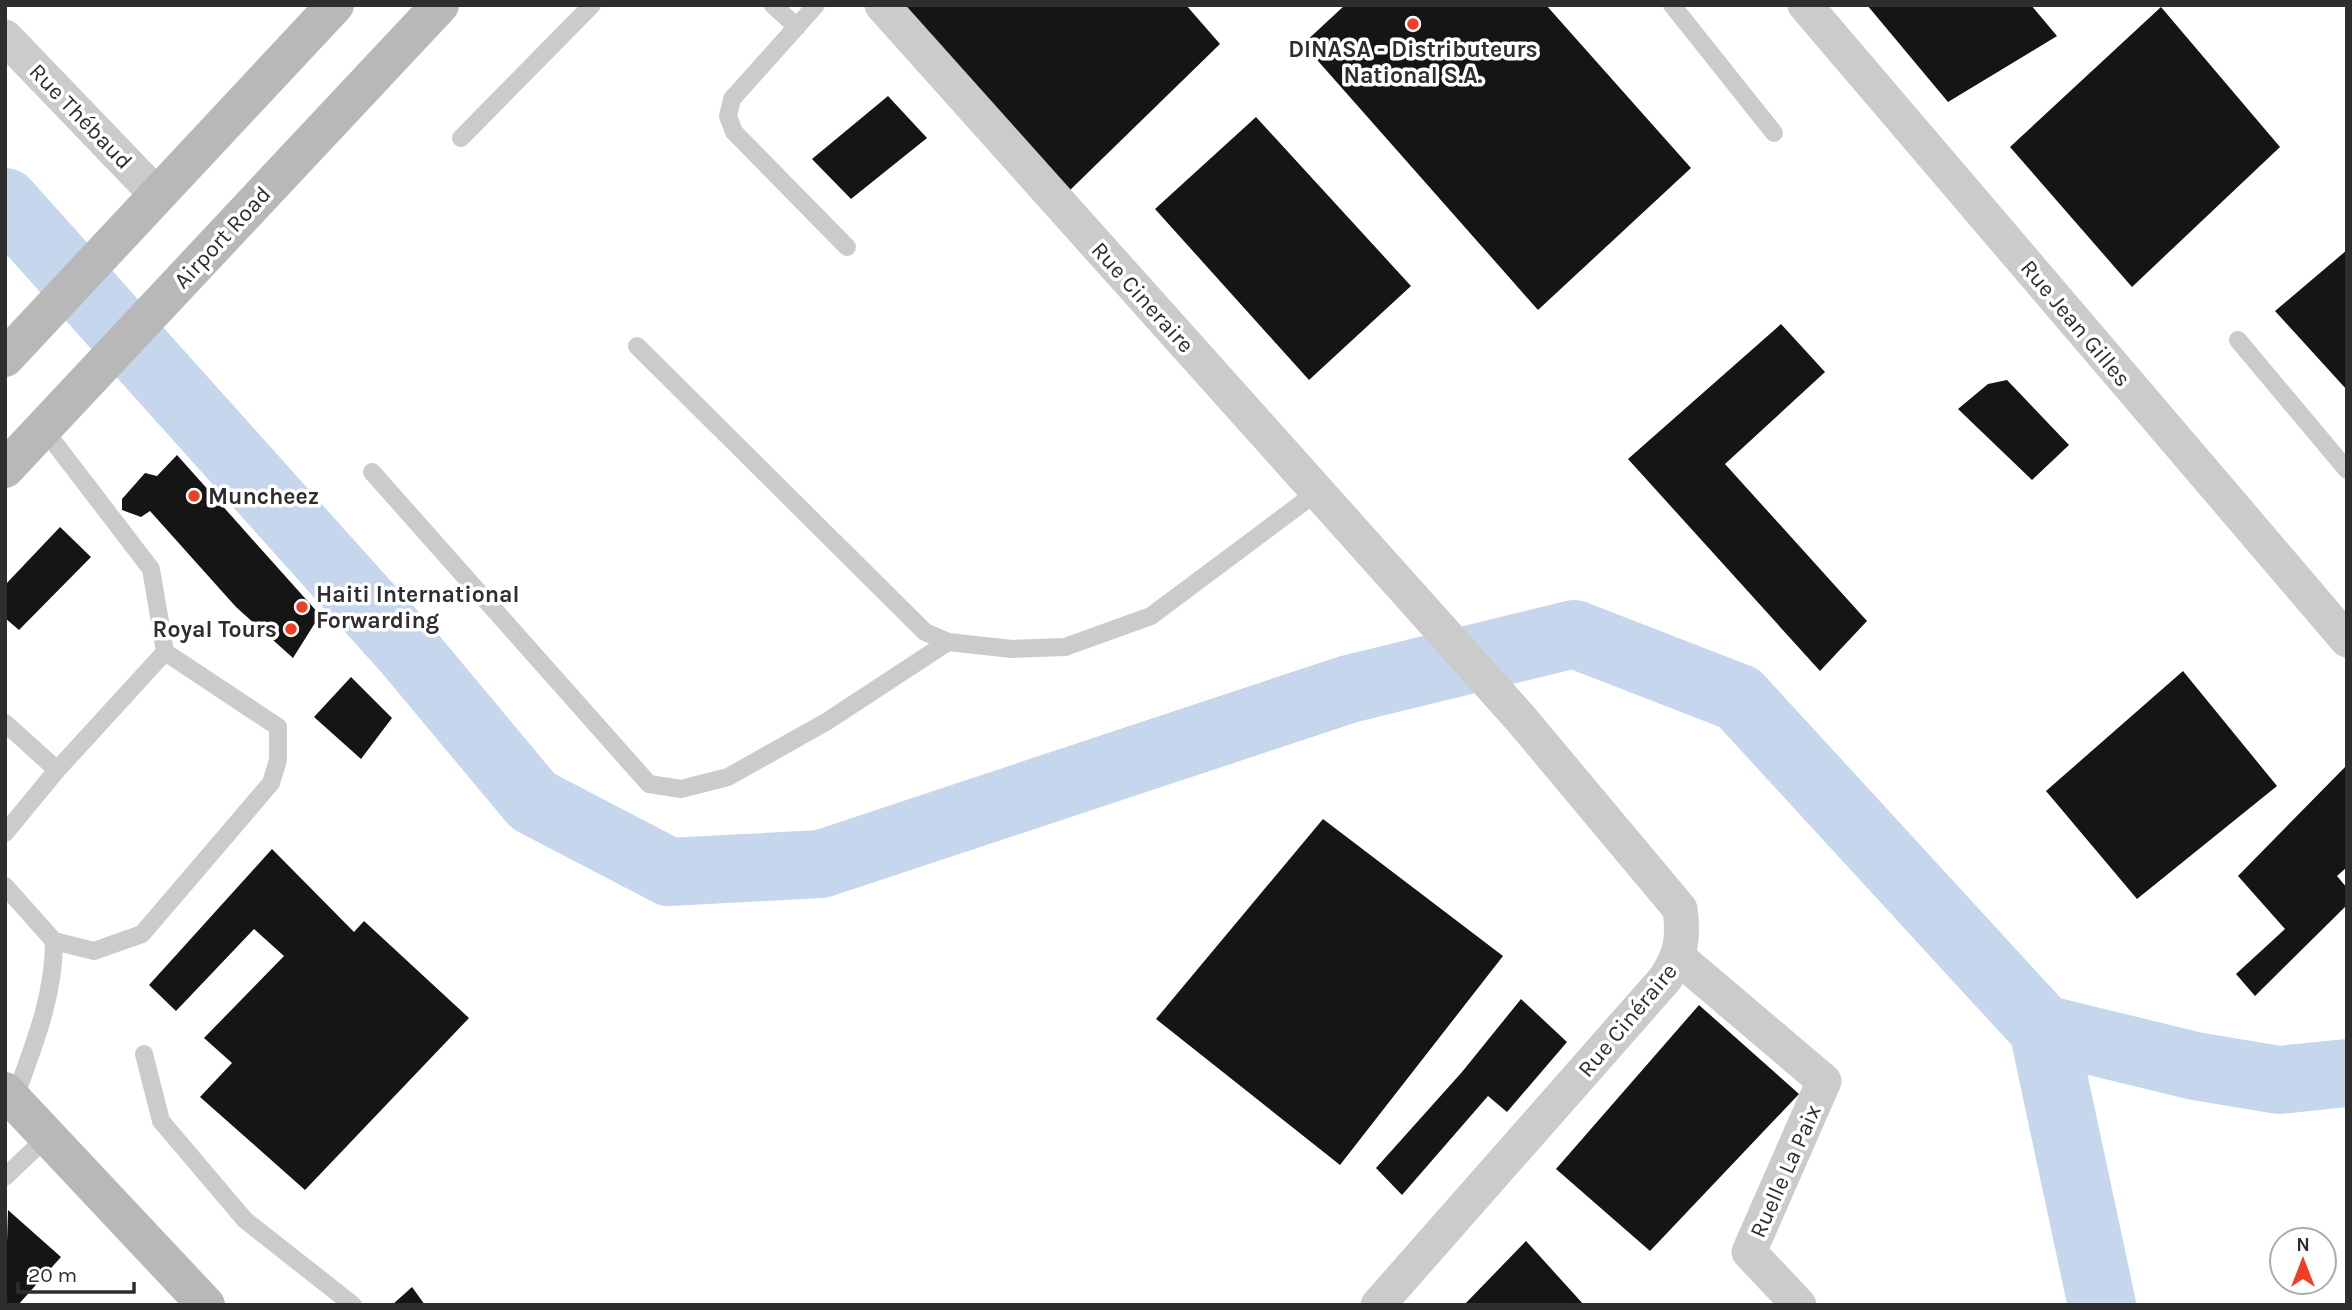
<svg xmlns="http://www.w3.org/2000/svg" width="2352" height="1310" viewBox="0 0 2352 1310" font-family="Karla,sans-serif">
<style>
.lines{fill:none;stroke-linecap:round;stroke-linejoin:round}
.river{stroke:#c5d6ed;stroke-width:68}
.building{fill:#151515}
.lane{stroke:#cbcbcb;stroke-width:18}
.street{stroke:#cbcbcb;stroke-width:35}
.secondary{stroke:#b8b8b8;stroke-width:38}
.poi-dot{fill:#ee3e26;stroke:#fff;stroke-width:2.5}
.labels{text-anchor:middle;stroke-width:7;stroke-linejoin:round;paint-order:stroke}
.poi-label{font-size:23px;font-weight:bold;fill:#2e2e2e;stroke:#fff;text-anchor:start}
.street-label{font-size:23px;fill:#2e2e2e;stroke:#fff}
</style>
<rect width="100%" height="100%" fill="#fff"/>
<g class="lines">
<path class="river" d="M5,202L407,650L533,801L669,872L821,864L1349,689L1574,634L1739,698L2043,1029L2195,1066L2279,1080L2347,1073
M2043,1029L2102,1305"/>
</g>
<path class="building" d="M900,5H1186L1220,44L1066,194Z
M1345,5H1546L1691,168L1538,310L1303,44Z
M1867,5H2031L2057,36L1948,102Z
M2161,7L2280,147L2132,287L2010,147Z
M888,96L927,138L851,199L812,159Z
M1256,117L1411,286L1309,380L1155,209Z
M2347,250V390L2275,311Z
M1781,324L1825,372L1725,464L1867,621L1820,671L1628,459Z
M2007,380L2069,445L2032,480L1958,409L1988,384Z
M177,455L320,615L293,658L236,607L150,511L141,517L122,510V499L145,473L157,476Z
M60,527L91,557L19,630L5,618V585Z
M2183,671L2277,786L2137,899L2046,791Z
M351,677L392,718L361,759L314,717Z
M2347,765V867L2337,876L2347,888V905L2255,996L2236,974L2285,929L2238,876Z
M1323,819L1503,956L1340,1165L1156,1019Z
M272,849L354,932L364,921L469,1018L305,1190L200,1097L232,1063L204,1038L284,956L254,929L176,1011L149,985Z
M1521,999L1567,1042L1507,1112L1488,1096L1402,1195L1376,1168L1462,1072Z
M1699,1005L1799,1094L1650,1251L1556,1169Z
M8,1210L61,1257L18,1305H5Z
M1526,1241L1584,1305H1464Z
M412,1287L425,1305H392Z"/>
<g class="lines">
<path class="lane" d="M773,5L797,27
M816,5L732,99L728,116L734,132L847,247
M1672,5L1774,133
M461,138L592,5
M2238,340L2347,470
M637,346L925,632L948,642L1012,649L1065,647L1151,616L1317,492
M372,472L649,784L681,789L728,777L826,722L948,642
M5,723L57,770
M5,833L57,770L165,652L151,569L43,428
M5,886L54,941L94,951L142,934L271,783L278,760V727L165,652
M144,1054L161,1121L245,1220L353,1305
M14,1100C33,1047 54,998 54,941
M5,1177L48,1136"/>
<path class="street" d="M882,5L1521,719L1680,909C1684,938 1681,955 1665,979L1378,1305
M1805,5L2347,640
M5,37L157,195
M1679,958L1824,1081L1749,1252L1799,1305"/>
<path class="secondary" d="M5,358L335,5
M5,469L440,5
M5,1091L206,1305"/>
</g>
<g class="poi-dot">
<circle cx="1413" cy="24" r="7"/>
<circle cx="194" cy="496" r="7"/>
<circle cx="302" cy="607" r="7"/>
<circle cx="291" cy="629" r="7"/>
</g>
<g class="labels">
<g class="poi-label">
<text x="1413" y="57" text-anchor="middle">DINASA - Distributeurs<tspan x="1413" dy="26">National S.A.</tspan></text>
<text x="208" y="504">Muncheez</text>
<text x="316" y="602">Haiti International<tspan x="316" dy="26">Forwarding</tspan></text>
<text x="277" y="637" text-anchor="end">Royal Tours</text>
</g>
<g class="street-label">
<text transform="translate(81 116) rotate(46)" y="8">Rue Thébaud</text>
<text transform="translate(222 237) rotate(-47)" y="8">Airport Road</text>
<text transform="translate(1143 297) rotate(48)" y="8">Rue Cineraire</text>
<text transform="translate(2076 323) rotate(50)" y="8">Rue Jean Gilles</text>
<text transform="translate(1627 1020) rotate(-50)" y="8">Rue Cinéraire</text>
<text transform="translate(1785 1171) rotate(-66)" y="8">Ruelle La Paix</text>
</g>
</g>
<rect width="2352" height="1310" fill="none" stroke="#2e2e2e" stroke-width="14"/>
<g transform="translate(2303 1261)"><circle r="33" fill="#ffffff" stroke="#ababab" stroke-width="2"/>
<path d="M0-5L12 26L0 18L-12 26Z" fill="#ee3e26"/>
<text y="-10" font-size="19" font-weight="bold" text-anchor="middle" fill="#2e2e2e">N</text>
</g>
<path d="M18 1282v10h116v-10" fill="none" stroke="#2e2e2e" stroke-width="3.5"/>
<text x="28" y="1282" font-size="21" fill="#2e2e2e" stroke="#ffffff" stroke-width="5" paint-order="stroke">20 m</text>
</svg>
